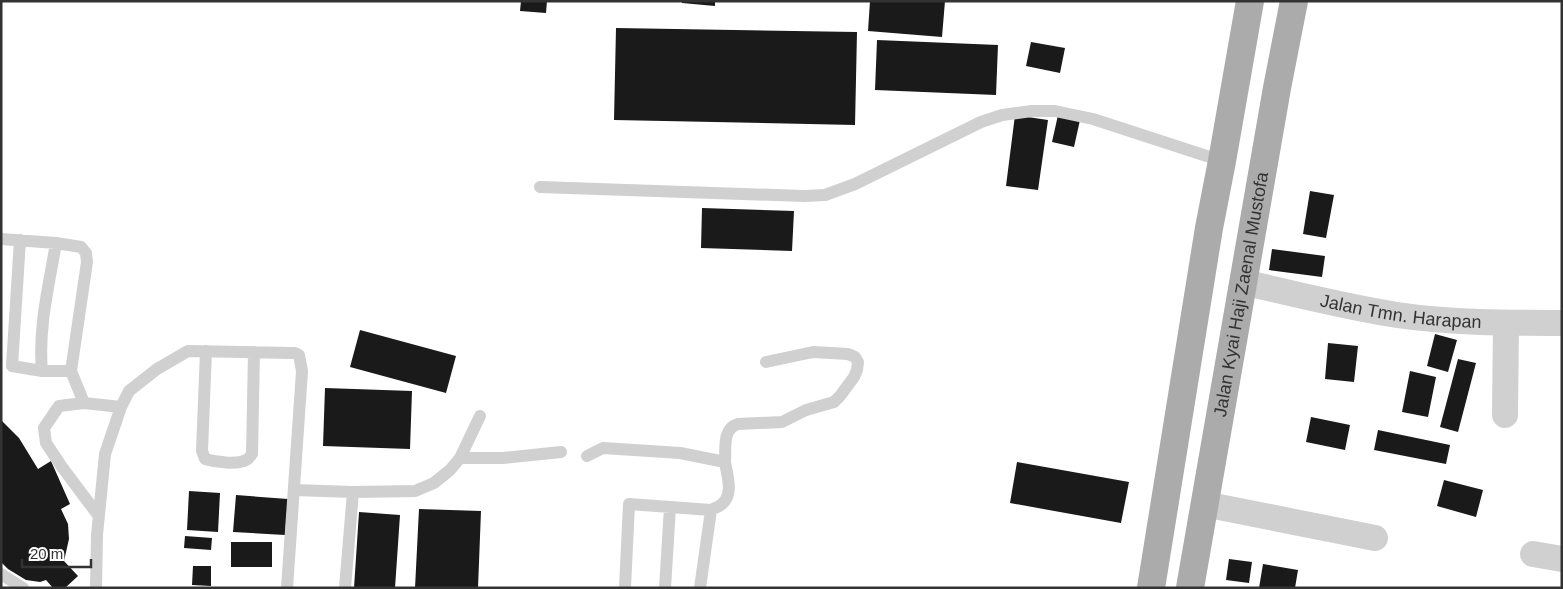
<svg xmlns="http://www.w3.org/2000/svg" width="1563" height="589" viewBox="0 0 1563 589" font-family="Arial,sans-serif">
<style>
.building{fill:#1a1a1a}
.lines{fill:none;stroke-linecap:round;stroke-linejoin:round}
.lane{stroke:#d0d0d0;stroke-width:12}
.street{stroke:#d0d0d0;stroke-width:26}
.primary{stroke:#ababab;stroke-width:28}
.labels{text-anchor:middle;stroke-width:5;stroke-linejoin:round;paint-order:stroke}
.street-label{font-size:18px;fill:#333;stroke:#fff}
</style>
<rect width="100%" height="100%" fill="#fff"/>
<path class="building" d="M521,1H547L546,13L520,11Z
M682,1H715V6L682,3Z
M870,1H945L942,37L868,31Z
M616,28L857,32L855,125L614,120Z
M877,40L998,45L996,95L875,90Z
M1031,42L1065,48L1060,73L1026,66Z
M1015,115L1048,120L1038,190L1006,186Z
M1058,115L1080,120L1074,147L1052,142Z
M1310,191L1334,195L1326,238L1303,234Z
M702,208L794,211L792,251L701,248Z
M1272,249L1325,256L1322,277L1269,270Z
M360,330L456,356L446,393L350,367Z
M1435,334L1457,340L1448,372L1427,366Z
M1328,343L1358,346L1354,382L1325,379Z
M1458,359L1476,363L1458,432L1440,427Z
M1410,371L1436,377L1428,417L1402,412Z
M325,388L412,391L410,449L323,446Z
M1311,417L1350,425L1345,450L1306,442Z
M1,420L19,438L38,469L51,461L70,504L61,509L68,524L69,539L64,561L78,576L65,588H53L46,580L40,582L26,580L8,569L1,562Z
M1378,430L1450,445L1446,464L1374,450Z
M1017,462L1129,482L1121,523L1010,503Z
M1444,480L1483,490L1476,517L1437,506Z
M189,491L220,493L218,532L187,530Z
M236,495L288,499L285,535L233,532Z
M419,509L481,511L478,588H415Z
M359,512L400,515L395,588H354Z
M185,536L212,538L211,550L184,548Z
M231,542H272V567H231Z
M1229,559L1252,562L1249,583L1226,580Z
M1263,564L1298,570L1295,588H1259Z
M193,566H211V586L192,585Z"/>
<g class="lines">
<path class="lane" d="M540,187L804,196L825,195L855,184L981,122L1002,115L1032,111H1055L1093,119L1222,161
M1,239L56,243L81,247L86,253L87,262L71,371
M20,240L12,366L42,371H71L84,403
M206,351L202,451L205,459C215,462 237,465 246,460C249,459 250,456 252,454L254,352
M42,371C38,328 49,285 56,243
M587,456L603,448L680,453L725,462C727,475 734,494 722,504C719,507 714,508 711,510L629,504L625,588
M460,458H503L561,452
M725,462C726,448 722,429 738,424L782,422L806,410L834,402L840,396L854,377L857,370L858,362L855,357L848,354L813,352L766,362
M294,490L353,492L345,588
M353,492L415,491L434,483L450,470L460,458L480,416
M98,515L62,467L46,443L44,428L59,406L84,403L121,407
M1,574L23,588
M96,588L97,535L105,454L121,407L129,391L157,369L188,351L289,353H295L299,355L302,371L301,386L287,588
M665,588L670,507
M700,588L711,510"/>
<g class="street">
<path id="s1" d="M1243,282C1294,294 1346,307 1397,315C1452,323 1507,323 1562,323"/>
<path d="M1505,415L1506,323"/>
<path d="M1204,504L1375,538"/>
<path d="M1533,554L1562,559"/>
</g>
<g class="primary">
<path d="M1151,588L1209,228L1222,161L1250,1"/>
<path id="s2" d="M1190,588L1277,88L1294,1"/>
</g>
</g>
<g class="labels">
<g class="street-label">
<text dy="6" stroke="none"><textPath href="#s2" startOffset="298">Jalan Kyai Haji Zaenal Mustofa</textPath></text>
<text dy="6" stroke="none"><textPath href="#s1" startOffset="161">Jalan Tmn. Harapan</textPath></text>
</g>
</g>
<rect width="1563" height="589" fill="none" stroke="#333333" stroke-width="5"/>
<path d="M22 559v8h69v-8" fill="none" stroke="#333333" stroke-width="2.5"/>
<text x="30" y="559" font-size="15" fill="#333333" stroke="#ffffff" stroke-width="4" paint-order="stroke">20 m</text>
</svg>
